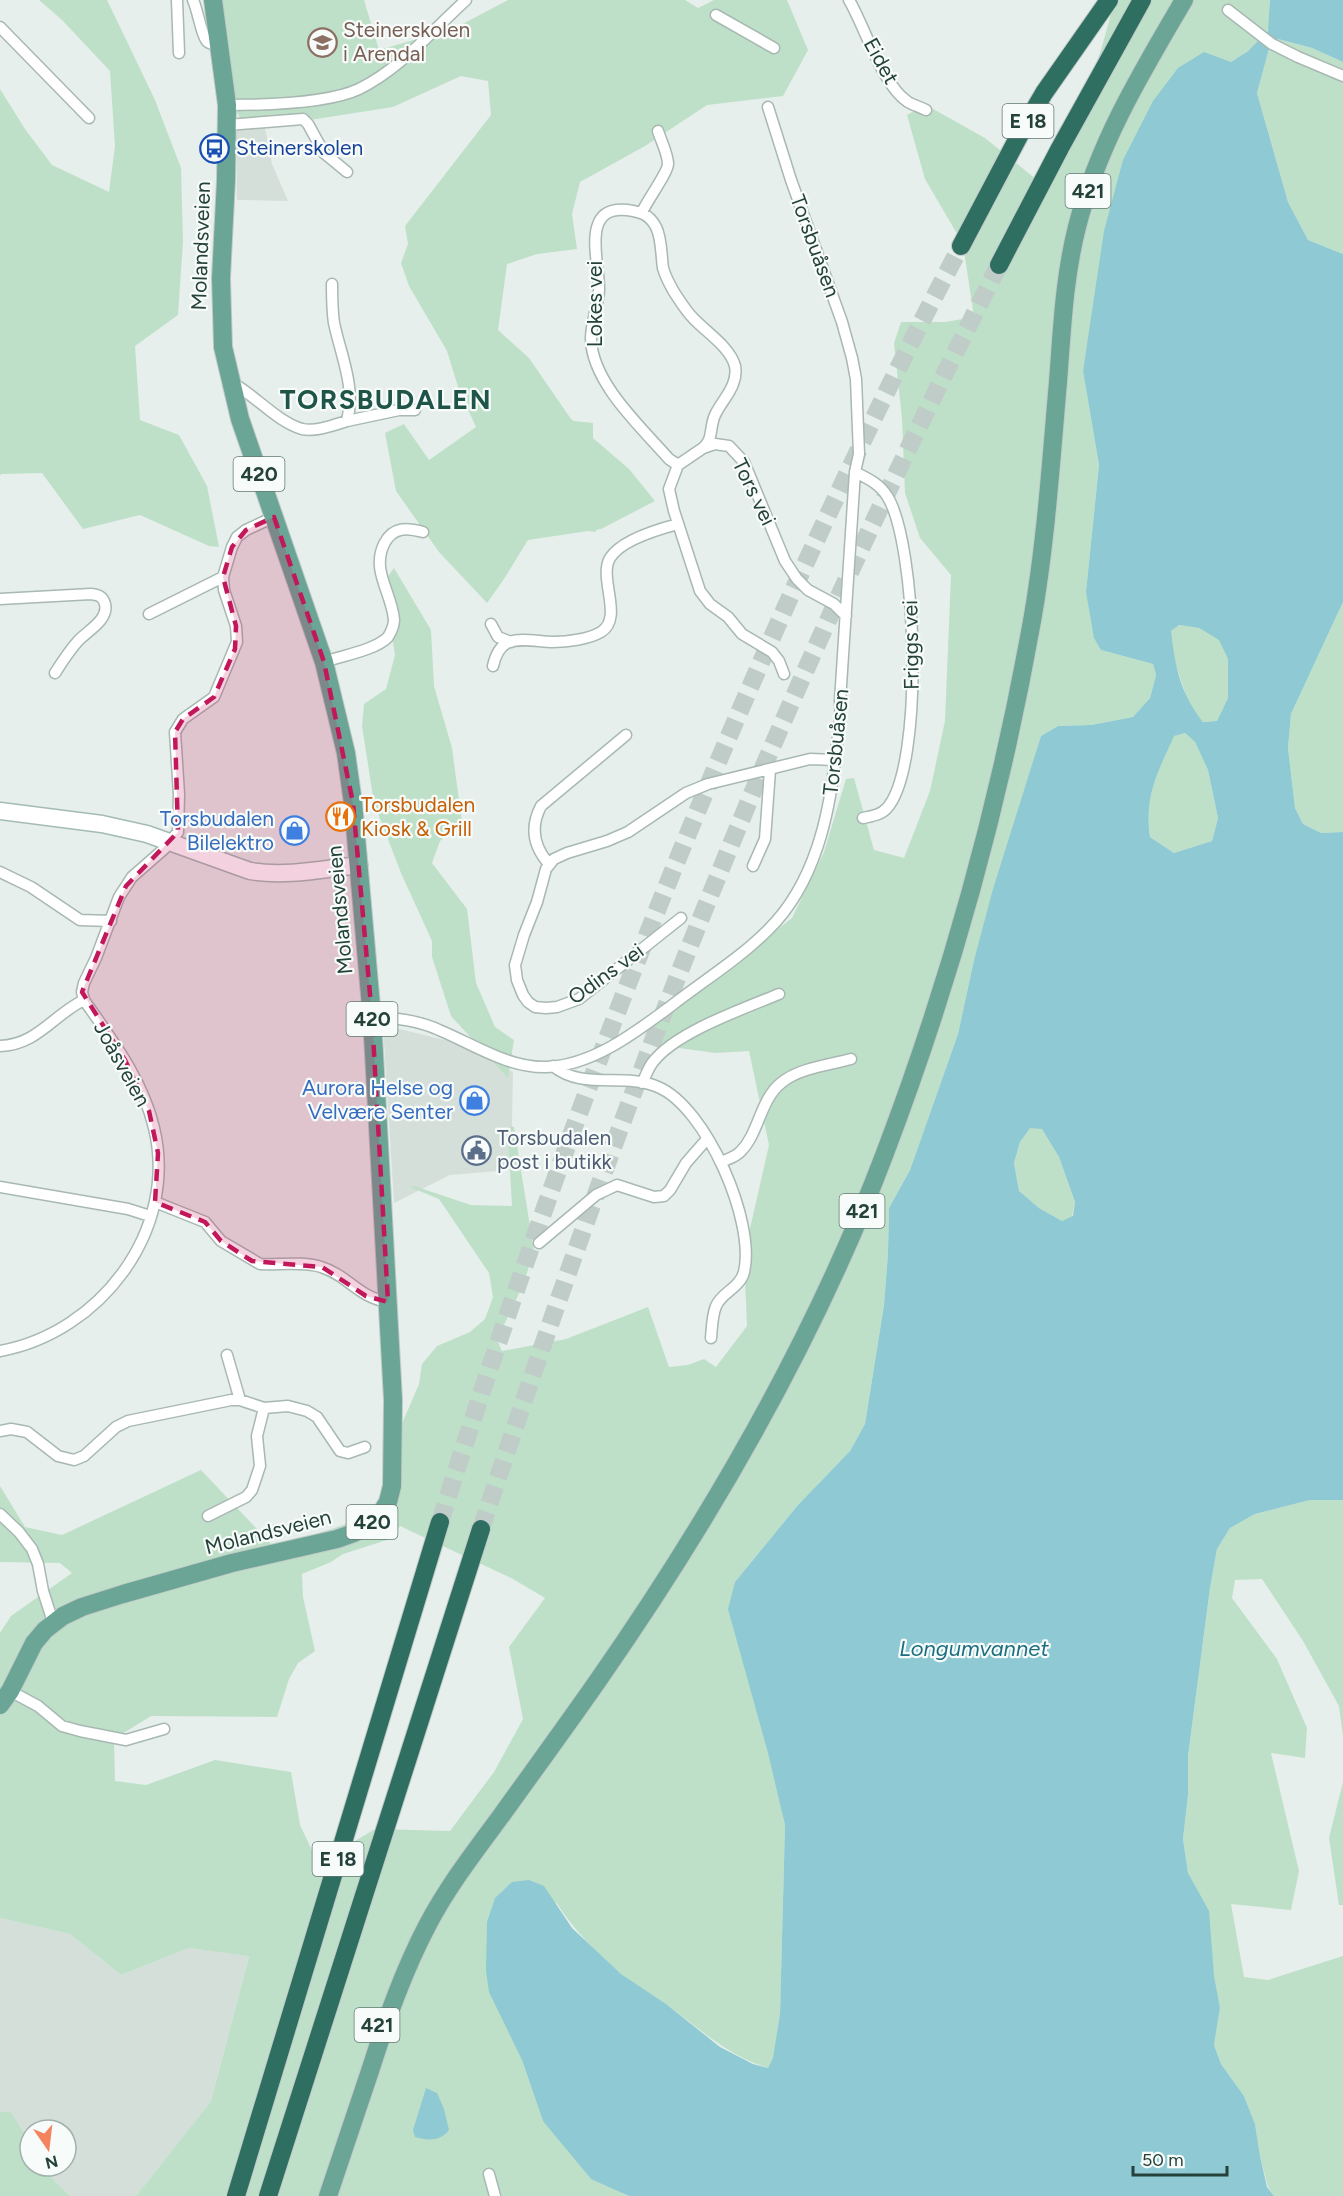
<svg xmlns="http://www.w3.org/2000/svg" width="1343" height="2196" viewBox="0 0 1343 2196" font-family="Figtree,sans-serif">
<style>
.built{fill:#d4dfda}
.green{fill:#bfe0c8;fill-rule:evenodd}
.water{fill:#8ec9d4;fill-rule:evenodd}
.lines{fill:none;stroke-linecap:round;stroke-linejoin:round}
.highway-tunnel{stroke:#bfccc8;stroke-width:18;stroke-dasharray:18 9;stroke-linecap:butt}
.street-casing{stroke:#a8b8b2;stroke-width:13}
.secondary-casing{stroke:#a4bbb3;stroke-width:19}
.primary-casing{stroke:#c2cac8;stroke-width:20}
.highway-casing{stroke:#c2cac8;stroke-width:20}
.street{stroke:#fff;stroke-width:10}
.secondary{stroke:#fff;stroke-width:16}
.primary{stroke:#6aa596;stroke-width:18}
.highway{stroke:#2f6f62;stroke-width:18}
.marked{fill:#c2185b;fill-opacity:0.2;stroke:#c2185b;stroke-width:4.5;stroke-dasharray:12 8;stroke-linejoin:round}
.labels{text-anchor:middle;stroke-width:4.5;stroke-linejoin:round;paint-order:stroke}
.shield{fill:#f7fbf9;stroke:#637a73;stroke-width:1.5}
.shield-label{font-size:20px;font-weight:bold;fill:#24423a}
.education-label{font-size:21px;fill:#785e54;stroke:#f7fbf9;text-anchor:start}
.street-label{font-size:21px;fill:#24423a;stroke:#f7fbf9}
.transit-label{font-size:21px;fill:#164399;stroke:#f7fbf9;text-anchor:start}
.food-label{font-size:21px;fill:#c56008;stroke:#f7fbf9;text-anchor:start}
.shop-label{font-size:21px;fill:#366cbe;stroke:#f7fbf9;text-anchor:end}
.service-label{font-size:21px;fill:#4e5e75;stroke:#f7fbf9;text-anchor:start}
.water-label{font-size:22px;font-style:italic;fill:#1c6f80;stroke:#f7fbf9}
.district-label{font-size:27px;font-weight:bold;letter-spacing:1.5px;fill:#1f5548;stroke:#f7fbf9}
</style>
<rect width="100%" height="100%" fill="#e6efeb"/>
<path class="built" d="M265,128L272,164L288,201L237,200L236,130Z
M383,1025L453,1042L513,1072L511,1170L450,1175L394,1203Z
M0,1918L70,1934L121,1975L189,1948L249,1955L211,2101L136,2196H70L51,2177L44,2166H66V2130H30V2143L11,2113L0,2112Z"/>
<path class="green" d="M39,0H107L155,100L181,168L183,242L178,315L135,346L140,420L179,435L207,486L219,547L209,546L140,515L83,529L42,473L1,474L0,476V89L25,129L52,165L109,192L115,146L110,71L62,20Z
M203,0H364L379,50L455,28L508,0H685L698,8L714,0H787L808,50L783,96L707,105L645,146L580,182L572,214L577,249L537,254L507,264L498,330L529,358L571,419L574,421L593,423V438L629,469L655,501L601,529L596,530V532L588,531L528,540L504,579L487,603L439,552L396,491L385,433L404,424L429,460L476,427L459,390L447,351L409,286L401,263L408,244L405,226L491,115L488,81L461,76L393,107L246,130L219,76L212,33Z
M1115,0H1270C1269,9 1272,21 1268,30C1263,42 1242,55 1231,62L1094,306L1083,371L1099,465L1086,592L1101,650L1153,664L1156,675L1150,698L1133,717L1091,725L1058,726L1041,736L974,960L958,1034L910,1170L889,1208L888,1253L884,1305L865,1424L850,1451L798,1505L735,1582L785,1825L780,2014L774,2058L768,2068C728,2056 700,2029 667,2005C652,1994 635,1985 621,1974C596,1953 573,1929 556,1902L522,2060L543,2121L624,2194L629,2196H136L211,2101L249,1956L189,1948L121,1975L70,1934L0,1918V1633L11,1616L72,1573L60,1563L0,1562V1486L25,1527L62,1535L201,1470L275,1548L346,1524L394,1492L401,1426L419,1384L422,1364L437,1346L470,1332L485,1319L493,1297L489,1273L439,1199L410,1187L414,1186L471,1205L512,1206L508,1137L510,1126L514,1127L534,1251L523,1285L504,1325L498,1342L502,1351L566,1339L648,1307L669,1367L688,1365L704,1359L716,1367L747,1326L744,1255L769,1145L749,1051L716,1053L656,1045L642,1022L733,964L792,918L824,852L846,779L854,778L874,850L904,858L930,791L945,721L951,575L920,538L905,493L902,419L894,343L901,322H945L974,317L963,244L925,179L907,115L926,105L985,138L1042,184L1075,122L1101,50ZM400,1526L513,1579L545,1598L509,1647L523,1719L494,1772L450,1831L375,1829L318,1863L300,1825L291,1772L215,1760L146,1785L115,1781L114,1739L151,1716L277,1717L289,1679L298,1663L315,1651L303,1597L302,1574L331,1562L343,1554L390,1539Z
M1278,39L1312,48L1343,62V254L1308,240L1288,202L1257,93L1269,49Z
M394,568L431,630L434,686L452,748L462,822L440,841L432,863L467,909L476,983L495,1027L514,1040L508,1078L451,1016L432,957V941L401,873L374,803L362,726L364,704L386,689L395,655L384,582Z
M1343,602V832L1321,833L1303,824L1295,808L1288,748L1291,714Z
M1179,625L1199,628L1220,640L1228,659V698L1217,721L1203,722L1189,704L1175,663L1170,631Z
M1185,733L1195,742L1208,770L1218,818L1212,841L1174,853L1150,837C1144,796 1158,772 1173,736Z
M1030,1127L1042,1128L1059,1157L1075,1202L1072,1217L1062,1221L1039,1208L1019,1191L1014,1163L1020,1142Z
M1310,1500H1343V1737L1339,1706L1303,1641L1262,1579L1235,1580L1232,1598L1277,1659L1307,1728L1305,1758L1271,1753L1299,1871L1291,1910L1231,1904L1244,1977L1268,1980L1343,1956V2196H1274L1268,2187L1260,2156L1255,2124L1244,2096L1221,2064L1214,2045L1220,2008L1188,1873L1183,1839L1188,1795V1756L1210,1588L1217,1549L1230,1528L1255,1514Z
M1343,1782V1905H1339L1329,1838Z
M0,2112H11L30,2143V2166H44L51,2177L70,2196H0Z"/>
<path class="water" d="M1270,0H1343V62L1312,48L1278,39L1269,49L1257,93L1288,202L1308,240L1343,254V602L1291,714L1288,748L1295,808L1303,824L1321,833L1343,832V1500H1310L1255,1514L1230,1528L1217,1549L1210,1588L1188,1756V1795L1183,1839L1188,1873L1209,1911L1214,1976L1220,2008L1214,2045L1221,2064L1244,2096L1255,2124L1260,2156L1267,2187L1274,2196H629L591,2179L543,2121L522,2060L489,1992L486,1971L487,1922L495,1898L512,1882L529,1880L544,1886L572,1928L621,1974L666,2004L720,2047L753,2064L768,2068L773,2058L780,2014L785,1825L768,1753L728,1609L735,1582L798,1505L850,1451L865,1424L884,1305L888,1253L889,1208L910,1170L958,1034L974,960L993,889L1041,736L1058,726L1091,725L1133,717L1150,698L1156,675L1153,664L1101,650L1094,638L1086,592L1099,465L1083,371L1104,231L1123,160L1153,101L1178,68L1204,52L1231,62L1248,51L1268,31ZM1179,625L1199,628L1219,640L1228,659V698L1217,721L1203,722C1180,693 1175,666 1171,631ZM1185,733L1195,742L1208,770L1218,818L1212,841L1174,853L1150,837C1144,796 1158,772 1174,736ZM1030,1128L1042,1129L1059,1157L1075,1202L1073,1216L1062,1221L1039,1208L1019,1191L1014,1163L1020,1142Z
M426,2088L437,2093L444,2109L449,2130C441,2141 428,2141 415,2137L413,2130Z"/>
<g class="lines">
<path class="highway-tunnel" d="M440,1522C539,1206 655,896 791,595C845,477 900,360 961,246
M481,1529C555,1305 633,1082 723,864C806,660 900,461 999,265"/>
<defs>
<path id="street" d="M177,0L179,53
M193,0C198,11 201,33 206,40C209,45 215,44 220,44
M849,0C865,27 882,85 908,102C913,105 920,107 926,110
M1228,10L1272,44L1298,57L1343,76
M716,15L774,48
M0,27L89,118
M227,105C263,105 327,104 359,89C400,69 433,30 466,0
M227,125L303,119L308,124L324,153L347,172
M642,212C647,201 668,172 668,164C668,154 661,141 658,131
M231,386L239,387C259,400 279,422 302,429C316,432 334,425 347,421C356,387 341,356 334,323C332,310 332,297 332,284
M347,421L399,410H415
M678,465L669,459C642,428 592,383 591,339C591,322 598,306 599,290C600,264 579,205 627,210C641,212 649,214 656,227C662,239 661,255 663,268C665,276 670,285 674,292C680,301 686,311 693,318C706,332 730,347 735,366C736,371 735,379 733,384C729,395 720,404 715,415C709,428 714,438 703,448
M855,472C867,478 880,484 887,496C917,542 925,766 887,808C881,815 872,816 863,818
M0,599L91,594C98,595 103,596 105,604C109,620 87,631 78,641C69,651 62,662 55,673
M149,614L223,577
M491,624L498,637L511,642
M324,662C341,656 376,650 388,637C391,632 394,625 394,620C392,593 371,571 384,544C393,526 407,528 423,532
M493,666C495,657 498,648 507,643C520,637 539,642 553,642C568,642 589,639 601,632C624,618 598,578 610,558C621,540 659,529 678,524
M784,674L779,661L772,652L742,634L728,617L710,604L700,591L674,511L669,489L678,465L703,448L715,444L729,446L744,462L785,561L797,579L808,590L834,604L846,616
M549,864C533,846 530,827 541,806L626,735
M753,866L765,839L770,770
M0,872L31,887L80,920L111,921
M681,918L579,999L557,1007L546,1008L535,1007L528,1002L523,995L517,980L515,965L524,935L537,902L546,869L554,859L567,853L607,841L628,832L686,793L708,784L810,759L835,760
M372,1017C393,1017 420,1021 439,1030C473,1044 508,1068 546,1067C592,1066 636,1032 671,1006C703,981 739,959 768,930C815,884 830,814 836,751C838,733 842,719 840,701L855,472L859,454L856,379L852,358L842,322L791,180L768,107
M0,1046C37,1045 53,1015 84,1000L82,992L84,983L96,958L119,897L132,877L164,849L178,832L179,794L175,732L183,719L214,697L237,642L236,626L224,590L223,577L232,547L237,537L246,530L274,517
M553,1066C583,1091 624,1072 658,1087C706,1107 756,1222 744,1272C740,1288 722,1292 716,1306C712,1316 712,1327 711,1338
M642,1083C646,1076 648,1068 653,1062C676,1032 743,1009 779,994
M721,1162C728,1159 736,1157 741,1151C759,1133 760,1100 781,1083C799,1068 829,1065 851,1059
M0,1187L128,1209L150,1216
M155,1202L205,1222L221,1241L260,1264C277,1265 305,1261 321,1267C348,1275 357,1297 388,1302
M539,1243L596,1195L617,1185L654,1197L664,1196L670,1190L686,1163L707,1139
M0,1351C100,1333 179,1230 154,1128C143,1080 112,1040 84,1000
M227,1355L240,1400
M0,1431L11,1429L27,1432L58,1456L74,1460L84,1456L116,1427L128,1421L231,1400H240L264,1408L288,1406L307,1411L317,1417L340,1451L348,1453L365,1447
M0,1514L19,1532L32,1549L38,1564L43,1591L53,1622
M208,1516L246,1497L252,1490L260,1466L257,1436L264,1408
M10,1691L38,1706L62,1726L80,1731L126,1740L164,1729
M489,2174L495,2196"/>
<path id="secondary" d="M0,811L102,824L147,834L250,871C286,877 323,869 359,865"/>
<path id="primary" d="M0,1705L10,1691L34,1643L45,1630L63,1616L82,1607L123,1594L232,1563L337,1539L354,1533L368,1526L380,1515L388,1502L392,1486L393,1400L372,1017L353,803L346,753L324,662L240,419L223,347L221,278L226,180L227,105L213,0
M328,2196C342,2154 356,2112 370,2071C386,2021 403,1972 427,1926C448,1886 475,1851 501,1816C534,1770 567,1725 599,1679C713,1515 814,1341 885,1153C950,982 1000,801 1032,621C1046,542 1051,461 1058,382C1062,330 1064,278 1077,227C1098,144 1141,73 1184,0"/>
<path id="highway" d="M961,246L1019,136L1044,93L1109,0
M999,265L1060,148L1142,0
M236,2196L440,1522
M268,2196L481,1529"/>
</defs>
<use href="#street" class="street-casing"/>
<use href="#secondary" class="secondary-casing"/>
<use href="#primary" class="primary-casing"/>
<use href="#highway" class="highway-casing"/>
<use href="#street" class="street"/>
<use href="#secondary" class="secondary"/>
<use href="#primary" class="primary"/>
<use href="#highway" class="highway"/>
</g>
<path class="marked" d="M274,517L324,662L353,803L372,1017L388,1302L366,1296L322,1267L252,1261L221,1241L205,1222L155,1202L158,1153L149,1111L125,1060L82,992L126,886L178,832L175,732L183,719L214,697L235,649L236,626L223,577L232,547L246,530Z"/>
<defs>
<symbol id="school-ring" viewBox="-11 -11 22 22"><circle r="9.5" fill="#f7fbf9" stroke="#8d6e63" stroke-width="1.5"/><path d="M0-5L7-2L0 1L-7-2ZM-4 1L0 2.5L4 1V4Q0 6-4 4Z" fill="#8d6e63"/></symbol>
<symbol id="bus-ring" viewBox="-11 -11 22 22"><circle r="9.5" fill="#f7fbf9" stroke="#1a4fb4" stroke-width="1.5"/><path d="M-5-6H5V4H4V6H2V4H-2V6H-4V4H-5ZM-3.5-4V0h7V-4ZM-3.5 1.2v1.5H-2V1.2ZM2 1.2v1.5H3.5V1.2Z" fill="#1a4fb4"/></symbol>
<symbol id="restaurant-ring" viewBox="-11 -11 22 22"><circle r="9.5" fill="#f7fbf9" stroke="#e8710a" stroke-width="1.5"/><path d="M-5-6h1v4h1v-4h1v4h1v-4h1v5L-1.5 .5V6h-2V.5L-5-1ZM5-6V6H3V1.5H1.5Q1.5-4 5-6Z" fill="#e8710a"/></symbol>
<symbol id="shop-ring" viewBox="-11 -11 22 22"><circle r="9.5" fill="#f7fbf9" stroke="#3f7fe0" stroke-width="1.5"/><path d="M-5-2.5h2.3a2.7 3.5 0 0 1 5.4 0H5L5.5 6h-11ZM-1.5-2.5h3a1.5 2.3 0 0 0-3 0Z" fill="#3f7fe0"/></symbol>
<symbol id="civic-ring" viewBox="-11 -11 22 22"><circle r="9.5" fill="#f7fbf9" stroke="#5c6f8a" stroke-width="1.5"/><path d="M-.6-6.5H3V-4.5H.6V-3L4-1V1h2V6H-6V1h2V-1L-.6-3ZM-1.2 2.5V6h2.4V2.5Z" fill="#5c6f8a"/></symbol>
</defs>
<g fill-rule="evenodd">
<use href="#school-ring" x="306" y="26" width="33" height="33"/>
<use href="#bus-ring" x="198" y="132" width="33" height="33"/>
<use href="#restaurant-ring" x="324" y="800" width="33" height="33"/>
<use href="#shop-ring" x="278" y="814" width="33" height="33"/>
<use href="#shop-ring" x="458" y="1084" width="33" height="33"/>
<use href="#civic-ring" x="460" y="1134" width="33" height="33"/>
</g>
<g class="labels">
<g class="shield">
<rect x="1002.5" y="104" width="51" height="34" rx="4.5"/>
<rect x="1065.5" y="174" width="45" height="34" rx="4.5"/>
<rect x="233.5" y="457" width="51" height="34" rx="4.5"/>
<rect x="346.5" y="1002" width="51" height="34" rx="4.5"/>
<rect x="839.5" y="1194" width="45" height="34" rx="4.5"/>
<rect x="346.5" y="1505" width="51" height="34" rx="4.5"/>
<rect x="312.5" y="1842" width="51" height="34" rx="4.5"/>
<rect x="354.5" y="2008" width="45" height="34" rx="4.5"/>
</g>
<g class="shield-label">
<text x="1028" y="128">E 18</text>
<text x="1088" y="198">421</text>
<text x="259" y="481">420</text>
<text x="372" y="1026">420</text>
<text x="862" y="1218">421</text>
<text x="372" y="1529">420</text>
<text x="338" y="1866">E 18</text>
<text x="377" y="2032">421</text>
</g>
<g class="education-label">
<text x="343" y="37">Steinerskolen<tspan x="343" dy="24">i Arendal</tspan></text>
</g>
<g class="street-label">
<text transform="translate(881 61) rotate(61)" y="7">Eidet</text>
<text transform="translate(201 246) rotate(-88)" y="7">Molandsveien</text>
<text transform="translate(815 246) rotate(70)" y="7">Torsbuåsen</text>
<text transform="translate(595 304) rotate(-90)" y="7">Lokes vei</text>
<text transform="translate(754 492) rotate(64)" y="7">Tors vei</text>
<text transform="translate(911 645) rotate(-91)" y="7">Friggs vei</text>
<text transform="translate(836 742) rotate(-84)" y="7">Torsbuåsen</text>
<text transform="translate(340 910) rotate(-95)" y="7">Molandsveien</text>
<text transform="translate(606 974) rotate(-36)" y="7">Odins vei</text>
<text transform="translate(122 1064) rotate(61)" y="7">Joåsveien</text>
<text transform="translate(268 1532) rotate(-14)" y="7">Molandsveien</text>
</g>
<g class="transit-label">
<text x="236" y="155">Steinerskolen</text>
</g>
<g class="food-label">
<text x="361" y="812">Torsbudalen<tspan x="361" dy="24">Kiosk &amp; Grill</tspan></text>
</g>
<g class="shop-label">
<text x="274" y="826">Torsbudalen<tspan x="274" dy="24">Bilelektro</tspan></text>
<text x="453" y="1095">Aurora Helse og<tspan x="453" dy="24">Velvære Senter</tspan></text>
</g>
<g class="service-label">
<text x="497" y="1145">Torsbudalen<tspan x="497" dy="24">post i butikk</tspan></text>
</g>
<g class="water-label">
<text x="974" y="1656">Longumvannet</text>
</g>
<g class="district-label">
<text x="386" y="409">TORSBUDALEN</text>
</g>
</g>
<g transform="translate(48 2148) rotate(166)"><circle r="28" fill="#f7fbf9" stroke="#a3b1ad" stroke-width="1.5"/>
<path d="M0-4.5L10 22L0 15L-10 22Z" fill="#f4845f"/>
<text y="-9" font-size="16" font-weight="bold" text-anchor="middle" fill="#24423a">N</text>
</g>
<path d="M1133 2166v9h94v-9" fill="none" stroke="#24423a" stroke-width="3"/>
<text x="1142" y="2166" font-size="18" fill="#24423a" stroke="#f7fbf9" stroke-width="4.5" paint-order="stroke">50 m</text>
</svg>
